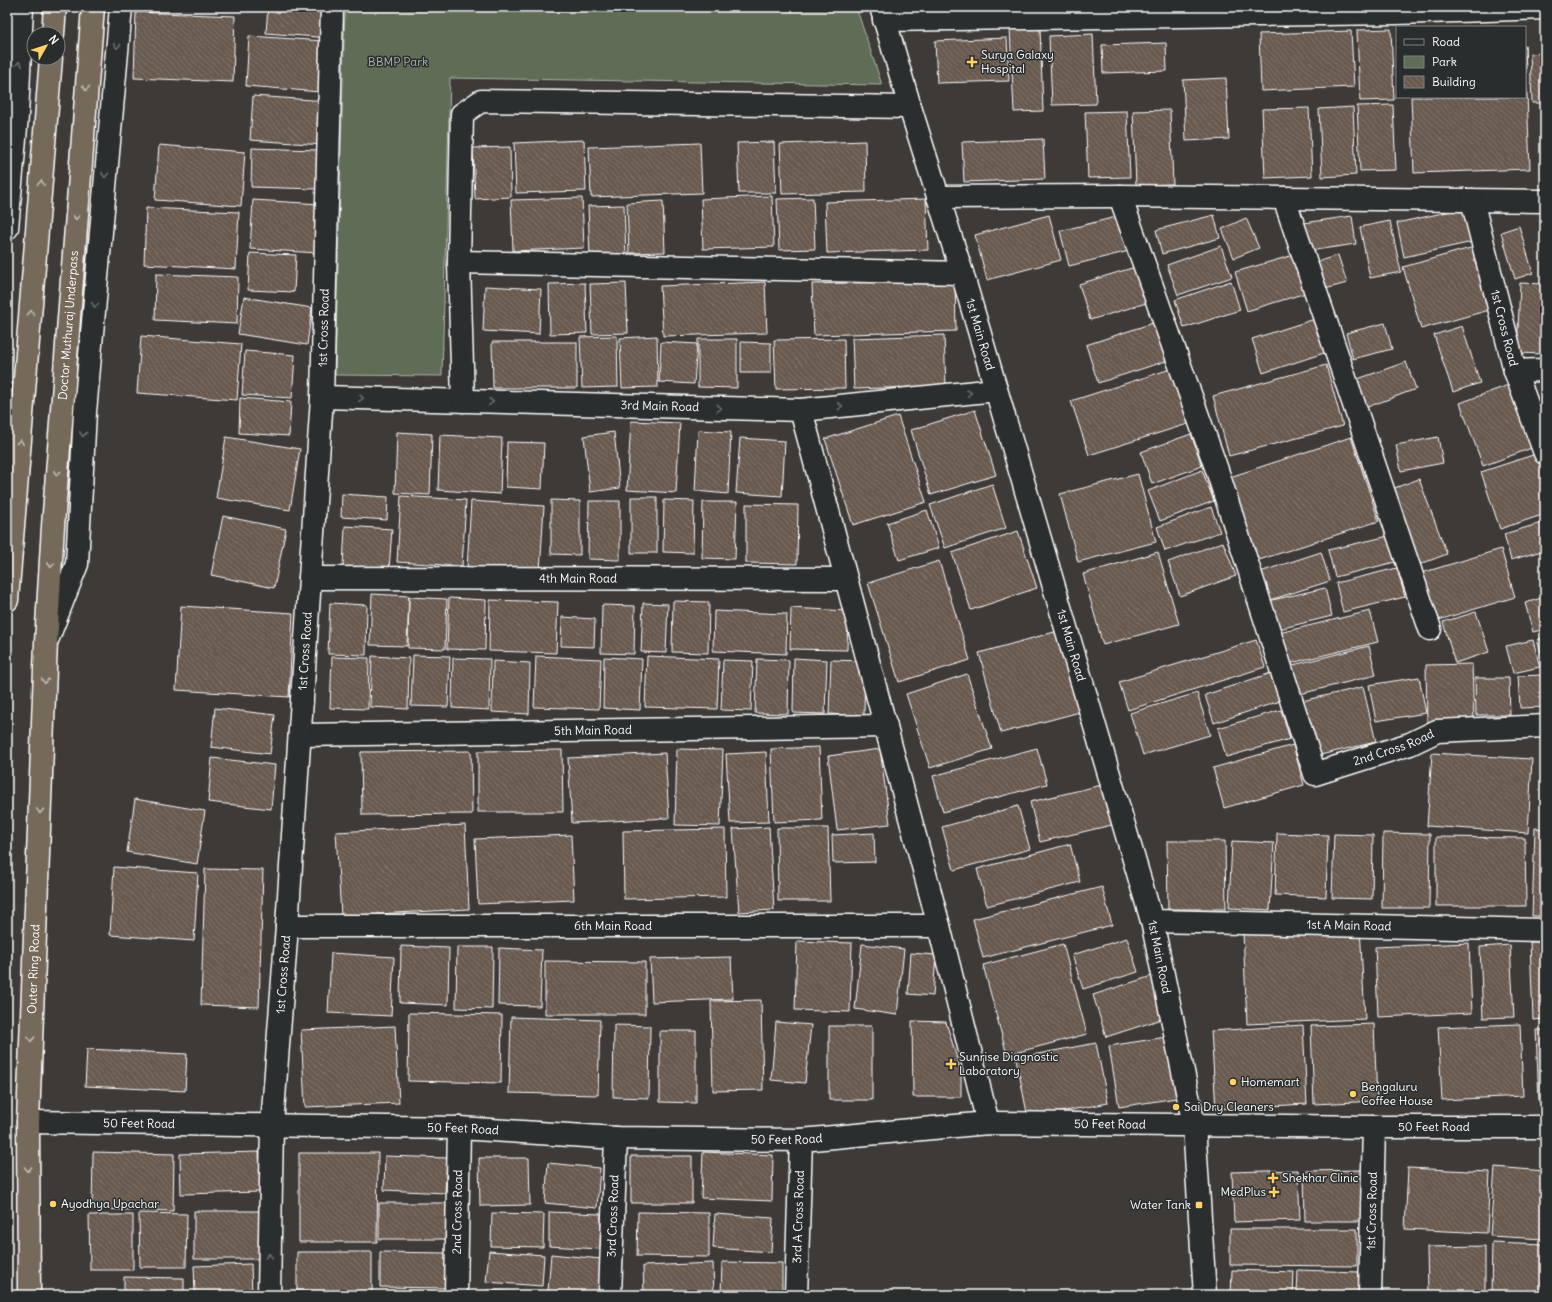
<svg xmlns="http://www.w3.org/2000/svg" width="1552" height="1302" viewBox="0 0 1552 1302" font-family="Delius,sans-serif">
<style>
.park{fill:#5e6d56;stroke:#aeb6aa}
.building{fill:url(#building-back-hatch);stroke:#fff}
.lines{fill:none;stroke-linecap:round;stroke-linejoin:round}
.minor-casing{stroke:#fff;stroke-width:25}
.highway-casing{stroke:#fff;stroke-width:25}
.minor{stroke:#2a2d2e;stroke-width:22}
.highway{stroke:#746a5a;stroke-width:22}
.oneway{stroke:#6a6c6d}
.oneway2{stroke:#c0bcb5}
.poi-dot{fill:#ffd166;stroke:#2a2d2e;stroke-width:1.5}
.labels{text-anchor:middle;stroke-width:3;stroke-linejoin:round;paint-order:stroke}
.poi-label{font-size:12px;fill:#fff;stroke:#2a2d2e;text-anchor:start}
.park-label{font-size:12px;fill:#aeb6aa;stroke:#2a2d2e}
.street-label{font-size:12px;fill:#fff;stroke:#2a2d2e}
</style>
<defs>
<pattern id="building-back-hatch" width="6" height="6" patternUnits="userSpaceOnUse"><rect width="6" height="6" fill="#695a50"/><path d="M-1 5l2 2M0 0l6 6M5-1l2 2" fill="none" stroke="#80736a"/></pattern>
</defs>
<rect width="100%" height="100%" fill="#3d3a38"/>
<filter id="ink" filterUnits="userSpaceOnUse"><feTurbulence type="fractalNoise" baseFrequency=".025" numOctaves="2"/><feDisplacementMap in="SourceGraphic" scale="8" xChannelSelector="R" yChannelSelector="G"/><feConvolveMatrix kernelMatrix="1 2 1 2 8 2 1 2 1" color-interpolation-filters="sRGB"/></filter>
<g filter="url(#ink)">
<path class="park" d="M345,7H856L882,85L450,78L442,376L335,375Z"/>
<path class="building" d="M268,7H332L329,38L266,33Z
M136,12L235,16L233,82L134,78Z
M1040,28L1043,111L1014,112L1010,29Z
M1391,29L1394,100L1360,101L1357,30Z
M1351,31L1354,87L1261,91L1259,34Z
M1093,34L1096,104L1052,105L1049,36Z
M249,36L324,41L320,92L246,86Z
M1007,38L1009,81L937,83L935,41Z
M1166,43L1167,71L1103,73L1102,45Z
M1525,45L1530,169L1414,173L1411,97H1525Z
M1545,53V103H1532L1530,54Z
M1226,78L1229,139L1186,141L1183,80Z
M253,96L327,101L324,145L250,140Z
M1393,105L1396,170L1360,171L1357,106Z
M1353,107L1356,175L1322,177L1319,109Z
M1309,108L1312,176L1265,178L1262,109Z
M1170,110L1173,184L1136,185L1133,111Z
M1127,111L1130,177L1088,178L1085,112Z
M1043,139L1045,179L964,182L962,142Z
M584,140L586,191L516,193L514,143Z
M865,141L866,192L782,194L780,144Z
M774,142L776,193H739L737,143Z
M700,143L702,193L591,197L589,147Z
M159,145L245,152L241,206L155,200Z
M510,147L511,197L475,199L473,148Z
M252,148L318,150L317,189L251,187Z
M772,196L774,247L703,249L701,199Z
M582,198L584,248L513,251L511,200Z
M813,198L815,249L779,250L777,199Z
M926,199L928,250L827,253L825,202Z
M253,200L321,204L319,253L250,249Z
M663,201L665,252L629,253L627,203Z
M624,205L626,255L590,257L588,206Z
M1470,207L1477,241L1404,257L1397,223Z
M146,208L239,212L236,269L144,264Z
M1049,215L1061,260L987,280L975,235Z
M1214,215L1220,238L1162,254L1156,230Z
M1120,216L1129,251L1069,266L1060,231Z
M1352,216L1356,244L1308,251L1304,223Z
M1246,218L1259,248L1234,258L1222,229Z
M1390,221L1401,272L1370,278L1360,227Z
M1519,226L1533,273L1515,279L1501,232Z
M1221,246L1232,277L1178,295L1167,265Z
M1474,247L1493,309L1421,329L1403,267Z
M250,253L296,255L294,292L248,290Z
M1297,254L1309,292L1247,311L1235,272Z
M1338,255L1347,283L1325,289L1317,262Z
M1142,265L1153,301L1090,320L1079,284Z
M156,274L238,277L237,324L155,320Z
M955,280L956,331L814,335L812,284Z
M1231,281L1240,310L1184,328L1175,300Z
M765,282L767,333L663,336L660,286Z
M585,283L587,333L550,334L549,284Z
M626,283L628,333L592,334L590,284Z
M1520,283L1545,284V354L1517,353Z
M485,286L541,289L539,334L483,331Z
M244,297L312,308L307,345L238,334Z
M1315,319L1327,352L1263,373L1252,339Z
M1156,322L1169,360L1098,383L1086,345Z
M1385,323L1392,349L1353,359L1346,333Z
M1462,326L1480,383L1453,392L1434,335Z
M944,335L946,386L854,389L852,338Z
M141,336L241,344L237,400L137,393Z
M617,336L618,387L582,388L580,337Z
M657,336L658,387L622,388L620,338Z
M698,339H737V388L698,387Z
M844,339L845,388L776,389L774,340Z
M492,342H577V388H493Z
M661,342L697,344L694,384L659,382Z
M741,342L771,343V373H741Z
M245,351L295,355L292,398L242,395Z
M1406,362L1416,389L1362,409L1352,381Z
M1326,365L1343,426L1229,456L1213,396Z
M1177,367L1194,422L1089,455L1071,401Z
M1514,383L1537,446L1483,466L1460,403Z
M240,398L291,402L289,436L239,433Z
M975,410L996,475L931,495L911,430Z
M898,416L926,502L853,525L825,439Z
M631,421L680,423L676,493L627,490Z
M698,430L731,432L728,494L695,491Z
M397,432L432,434L430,495L395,493Z
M614,432L620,488L590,492L584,436Z
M1191,434L1202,466L1152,484L1141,452Z
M440,435L502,438L500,494L438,490Z
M226,437L300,449L290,510L216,498Z
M1351,437L1379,521L1253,562L1224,479Z
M1438,437L1443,463L1401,471L1396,445Z
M740,438L785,441L782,496L736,493Z
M507,442L544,443L542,489L506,487Z
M1542,452L1545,461V514L1500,529L1481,472Z
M1202,470L1214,501L1160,521L1148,491Z
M1138,474L1156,542L1078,562L1060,494Z
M1419,479L1447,554L1418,565L1389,490Z
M992,484L1006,528L945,548L930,505Z
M342,494L388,497L387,520L341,517Z
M401,496L466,500L462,566L397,562Z
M631,497H657V553H631Z
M551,500L580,501V555L551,554Z
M664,500L694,501L693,553L663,552Z
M471,501L544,506L540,572L467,568Z
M589,501H620V560L588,559Z
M703,502H737L735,559L702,558Z
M746,504L798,505L797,564L746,563Z
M1211,507L1220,532L1165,551L1157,527Z
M927,510L939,548L899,560L887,523Z
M223,516L286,529L274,588L211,575Z
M1545,522V550L1511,560L1504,534Z
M345,526L392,529L389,570L343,567Z
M1018,531L1037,588L971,610L952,553Z
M1393,535L1399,561L1335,577L1328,550Z
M1223,542L1236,576L1180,596L1168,562Z
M1501,549L1515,597L1432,622L1418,574Z
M1158,552L1179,624L1103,645L1083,574Z
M1321,552L1330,581L1267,601L1257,573Z
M939,561L970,660L899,682L868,583Z
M1397,568L1405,597L1343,612L1336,583Z
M1325,588L1332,616L1275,630L1268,601Z
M372,594L409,596L407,646L370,645Z
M409,597L447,599L445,649L408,648Z
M1545,597V629L1533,632L1525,603Z
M449,598L486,600L485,650L447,649Z
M490,600L558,602L556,653L489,651Z
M673,601L709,602L708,653L672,652Z
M330,603L367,605L366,655L328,654Z
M643,603L668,604L666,653L641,652Z
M602,605L635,606L634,654L601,653Z
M181,606L293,613L289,697L176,690Z
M791,608L848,611L847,650L790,649Z
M714,611L787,614L786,654L713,651Z
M1370,611L1378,642L1287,664L1279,633Z
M1476,612L1489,652L1455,663L1443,622Z
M562,617L595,619L594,647L561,646Z
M1058,631L1080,712L1001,733L979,653Z
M1545,637V665L1537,640Z
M1256,640L1265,667L1128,710L1119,682Z
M1533,640L1540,667L1513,673L1506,646Z
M1369,646L1376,675L1292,696L1285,667Z
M413,655L450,656L448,707L411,706Z
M372,656L409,658L408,709L370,707Z
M536,656L601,659L599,709L534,707Z
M647,656L719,659L717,709L645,707Z
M332,657L369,658L368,709L330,708Z
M604,657L642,659L640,710L603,708Z
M453,658L490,659L489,710L452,708Z
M794,658L827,660L825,714L793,713Z
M757,659L789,660L788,714L755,713Z
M723,660L753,661L751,711L721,710Z
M831,660L865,661L864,716L829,714Z
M493,661L530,663L529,714L492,712Z
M1472,664L1474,722L1427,723L1426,665Z
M1271,673L1280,701L1214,723L1205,695Z
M967,674L992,749L930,768L906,694Z
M1543,675L1545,707L1520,708L1518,676Z
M1419,677L1426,713L1376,721L1369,685Z
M1475,678H1509L1510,715H1476Z
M1363,687L1376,742L1316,756L1302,701Z
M1197,693L1210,735L1143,755L1130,713Z
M215,708L275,715L270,754L211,747Z
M1281,710L1290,739L1226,757L1218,728Z
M1293,745L1304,785L1224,808L1213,768Z
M819,747L822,820L774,822L771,749Z
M1037,748L1047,784L943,812L933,776Z
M677,749L723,750L720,826L675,825Z
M880,749L890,824L837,830L828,756Z
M562,750L563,812H478V751Z
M471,751L472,814L362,815L361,752Z
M766,752L769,822L730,823L726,754Z
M665,753L669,818L572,823L568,758Z
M1432,753L1532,759L1528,833L1427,826Z
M212,758L275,765L271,809L208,802Z
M1106,784L1116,824L1040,842L1030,802Z
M135,799L205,811L197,864L127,852Z
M1018,806L1030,849L954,870L942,827Z
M465,825L469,909L341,916L336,832Z
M769,827L774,910L739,912L733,829Z
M777,828H828L830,901H778Z
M1535,828L1545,829V916H1532Z
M725,829L726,897L624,899L623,831Z
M874,833L875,862L833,863L832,835Z
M1277,833L1328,835L1326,897L1275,895Z
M1383,833L1430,834L1429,908H1382Z
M1334,834L1373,835L1372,899L1332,898Z
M571,835L574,900L478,904L475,839Z
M1436,837L1525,838L1526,906H1436Z
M1167,841H1225L1226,909H1168Z
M1232,841L1274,843L1270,910L1229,908Z
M1070,844L1080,882L987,906L977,869Z
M114,867L198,873L194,941L110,935Z
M205,869L263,870L259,1007L201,1005Z
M1102,887L1112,925L983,958L973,919Z
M1360,927L1365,1019L1247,1024L1243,932Z
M1127,938L1138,972L1083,989L1072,955Z
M797,941L852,943L850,1012L795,1010Z
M1530,942H1545V1019L1533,1020Z
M1469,943L1472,1013L1378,1017L1375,947Z
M862,944L904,949L897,1015L855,1009Z
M1063,944L1087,1034L1007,1055L983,965Z
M1510,945L1514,1017L1483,1018L1480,947Z
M401,946L449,948L448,1005L400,1003Z
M457,947H493L492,1009L456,1008Z
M499,948L542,950L540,1006L498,1005Z
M331,953L394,957L391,1016L328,1013Z
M911,953L936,955L933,996L908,994Z
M731,957L733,999L652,1002L650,959Z
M545,961L645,962V1014H545Z
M1158,974L1171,1016L1106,1037L1093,995Z
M761,1000L763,1090L713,1091L711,1001Z
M409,1013L502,1015L501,1083L408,1081Z
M511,1017L600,1020L598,1095L509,1093Z
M912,1021L946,1022L961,1072V1097H913Z
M776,1022L811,1025L805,1083L771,1080Z
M1374,1024L1377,1101L1314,1104L1311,1026Z
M1520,1024L1523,1096L1442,1100L1438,1027Z
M614,1025L650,1026L649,1098L613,1097Z
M1303,1025L1307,1104L1216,1109L1211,1031Z
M395,1026L399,1103L305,1107L301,1030Z
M829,1026H872V1100H829Z
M1536,1030H1545V1102H1539Z
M660,1031H696V1103L660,1102Z
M1166,1037L1176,1098L1119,1107L1109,1046Z
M1096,1043L1108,1103L1028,1118L1016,1058Z
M87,1049L187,1054L185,1091L85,1086Z
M93,1152L174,1154L173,1211L92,1209Z
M259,1152L261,1192L181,1194L180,1154Z
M703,1152L773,1155L772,1201L701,1198Z
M299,1153H378L377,1242H299Z
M385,1156L447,1158L445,1193L384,1190Z
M631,1156H692V1203H631Z
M479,1158H529L530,1205L480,1206Z
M548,1163L600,1168L597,1208L545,1203Z
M1495,1167L1545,1171L1544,1239L1490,1236Z
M1408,1168L1490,1172L1487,1233L1405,1229Z
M1298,1170L1300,1220L1234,1222L1232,1172Z
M1364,1170L1365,1221H1305L1304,1171Z
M379,1203H448V1239H379Z
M194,1211H260V1259H194Z
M549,1212L601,1214L600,1249L549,1246Z
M638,1212L709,1213V1257L637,1256Z
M139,1213L187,1214L186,1267H140Z
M492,1213L544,1214L543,1247L491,1246Z
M715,1214L773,1218L771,1252L713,1248Z
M89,1215H133V1270H90Z
M1230,1229H1357V1266L1230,1265Z
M1492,1242L1544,1244L1543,1295H1491Z
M1485,1246V1295H1428L1427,1247Z
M489,1251L544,1255L542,1286L486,1282Z
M297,1252H372V1292L297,1291Z
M380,1252L446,1253V1288L380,1287Z
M551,1254L601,1259L598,1295L548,1291Z
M722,1262L782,1263V1295H721Z
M713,1263L714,1295H644L643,1266Z
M251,1264L252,1295H195L194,1266Z
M1232,1270L1294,1272L1293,1295H1231Z
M1298,1270L1359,1272L1358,1295H1297Z
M124,1277L184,1278V1295H124Z
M487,1290L554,1295H486Z"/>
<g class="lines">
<defs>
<g id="minor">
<path id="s1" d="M881,7L910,107L962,273L1152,921L1194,1125L1205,1295"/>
<path d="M884,20L1397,13L1545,8"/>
<path id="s2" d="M1120,196L1217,470L1315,774L1410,744L1437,731L1545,726"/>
<path d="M938,197L1120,196L1545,201"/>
<path d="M1284,198L1430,629"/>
<path id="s3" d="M1472,200L1515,371L1545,453"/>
<path d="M7,228L17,116L22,7"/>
<path d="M459,262L962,273"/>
<path d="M1515,371L1545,370"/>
<path id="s4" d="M322,397L801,410L996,390"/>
<path d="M463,401L459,262L462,114L481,101L910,107"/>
<path d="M801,410L939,926L988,1123"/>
<path id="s5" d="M310,578L845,579"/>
<path d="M48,638L77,564L85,412L121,7"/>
<path id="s6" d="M300,735L886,726"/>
<path id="s7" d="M1152,921L1545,930"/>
<path id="s8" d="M287,926H939"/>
<path id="s9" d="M28,1122L459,1128L616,1138L801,1140L988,1123L1374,1127H1545"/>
<path id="s10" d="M269,1295L272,1125L287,926L322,397L332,7"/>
<path id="s11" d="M456,1295L459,1128"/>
<path id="s12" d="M610,1295L616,1138"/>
<path id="s13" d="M796,1295L801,1140"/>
<path id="s14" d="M1370,1295L1374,1127"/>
</g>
<g id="highway">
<path d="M53,34L55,7"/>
<path d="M7,600L51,58"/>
<path id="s15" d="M29,1295L28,1122L46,642L53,526L93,7"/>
</g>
</defs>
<use href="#minor" class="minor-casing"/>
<use href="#highway" class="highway-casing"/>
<use href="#minor" class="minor"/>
<use href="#highway" class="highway"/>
</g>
<defs><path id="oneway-chevron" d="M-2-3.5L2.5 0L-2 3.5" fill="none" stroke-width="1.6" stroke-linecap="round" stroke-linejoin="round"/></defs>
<g class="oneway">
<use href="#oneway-chevron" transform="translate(117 46) rotate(95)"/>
<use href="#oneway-chevron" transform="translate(19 64) rotate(-87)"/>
<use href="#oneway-chevron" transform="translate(105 175) rotate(94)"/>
<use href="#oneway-chevron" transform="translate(95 305) rotate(95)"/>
<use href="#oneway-chevron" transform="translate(969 393) rotate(-6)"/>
<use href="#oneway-chevron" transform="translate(361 398) rotate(1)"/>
<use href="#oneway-chevron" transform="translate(491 402) rotate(1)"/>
<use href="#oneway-chevron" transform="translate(840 406) rotate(-6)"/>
<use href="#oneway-chevron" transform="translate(719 408) rotate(1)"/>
<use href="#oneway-chevron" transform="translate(83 434) rotate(93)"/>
<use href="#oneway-chevron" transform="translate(269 1256) rotate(-89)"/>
</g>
<g class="oneway2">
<use href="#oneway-chevron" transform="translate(86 88) rotate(94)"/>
<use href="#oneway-chevron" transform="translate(41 183) rotate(-85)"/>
<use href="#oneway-chevron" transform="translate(76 217) rotate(94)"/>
<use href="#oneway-chevron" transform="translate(31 313) rotate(-85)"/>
<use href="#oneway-chevron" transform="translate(20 442) rotate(-85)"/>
<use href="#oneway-chevron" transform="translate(57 473) rotate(94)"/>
<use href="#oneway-chevron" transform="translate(51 565) rotate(93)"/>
<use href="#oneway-chevron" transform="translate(45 681) rotate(92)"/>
<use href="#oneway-chevron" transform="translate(40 811) rotate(92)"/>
<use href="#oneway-chevron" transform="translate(31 1039) rotate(92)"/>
<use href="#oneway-chevron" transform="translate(28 1169) rotate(90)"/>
</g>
</g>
<g class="poi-dot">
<path d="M970 56h4v4h4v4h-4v4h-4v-4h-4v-4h4z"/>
<path d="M949 1058h4v4h4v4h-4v4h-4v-4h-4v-4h4z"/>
<circle cx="1233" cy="1082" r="4"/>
<circle cx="1353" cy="1094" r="4"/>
<circle cx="1176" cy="1107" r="4"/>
<path d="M1271 1172h4v4h4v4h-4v4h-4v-4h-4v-4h4z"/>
<path d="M1272 1186h4v4h4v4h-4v4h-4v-4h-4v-4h4z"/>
<circle cx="53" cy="1204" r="4"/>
<rect x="1195" y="1201" width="8" height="8" rx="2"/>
</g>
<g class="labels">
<g class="poi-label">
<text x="981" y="59">Surya Galaxy<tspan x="981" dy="14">Hospital</tspan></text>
<text x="959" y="1061">Sunrise Diagnostic<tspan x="959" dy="14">Laboratory</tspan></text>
<text x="1241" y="1086">Homemart</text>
<text x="1361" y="1091">Bengaluru<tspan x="1361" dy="14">Coffee House</tspan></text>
<text x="1184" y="1111">Sai Dry Cleaners</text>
<text x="1282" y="1182">Shekhar Clinic</text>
<text x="1266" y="1196" text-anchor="end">MedPlus</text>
<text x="61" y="1208">Ayodhya Upachar</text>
<text x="1191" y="1209" text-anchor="end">Water Tank</text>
</g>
<g class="park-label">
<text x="398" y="66">BBMP Park</text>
</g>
<g class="street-label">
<text dy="4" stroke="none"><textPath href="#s15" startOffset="971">Doctor Muthuraj Underpass</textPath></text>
<text dy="4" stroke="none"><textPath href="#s10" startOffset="969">1st Cross Road</textPath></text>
<text dy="4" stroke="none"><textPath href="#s3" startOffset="132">1st Cross Road</textPath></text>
<text dy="4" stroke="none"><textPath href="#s1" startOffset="342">1st Main Road</textPath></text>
<text dy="4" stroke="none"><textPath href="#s4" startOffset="338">3rd Main Road</textPath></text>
<text dy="4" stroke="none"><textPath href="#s5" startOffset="268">4th Main Road</textPath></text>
<text dy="4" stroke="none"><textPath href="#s1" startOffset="666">1st Main Road</textPath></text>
<text dy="4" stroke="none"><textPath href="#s10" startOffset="645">1st Cross Road</textPath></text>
<text dy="4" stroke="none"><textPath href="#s6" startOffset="293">5th Main Road</textPath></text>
<text dy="4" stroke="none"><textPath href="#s2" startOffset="693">2nd Cross Road</textPath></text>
<text dy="4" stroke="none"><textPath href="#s7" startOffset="197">1st A Main Road</textPath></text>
<text dy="4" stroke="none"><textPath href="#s8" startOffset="326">6th Main Road</textPath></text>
<text dy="4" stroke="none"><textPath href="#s1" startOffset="990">1st Main Road</textPath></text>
<text dy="4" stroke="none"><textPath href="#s15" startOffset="326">Outer Ring Road</textPath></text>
<text dy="4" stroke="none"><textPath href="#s10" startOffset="321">1st Cross Road</textPath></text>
<text dy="4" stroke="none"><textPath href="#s9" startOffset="111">50 Feet Road</textPath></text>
<text dy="4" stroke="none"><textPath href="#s9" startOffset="1083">50 Feet Road</textPath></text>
<text dy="4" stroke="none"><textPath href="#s9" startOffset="1407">50 Feet Road</textPath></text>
<text dy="4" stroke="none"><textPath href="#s9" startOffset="435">50 Feet Road</textPath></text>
<text dy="4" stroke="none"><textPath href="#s9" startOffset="759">50 Feet Road</textPath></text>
<text dy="4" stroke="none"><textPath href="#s14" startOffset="84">1st Cross Road</textPath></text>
<text dy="4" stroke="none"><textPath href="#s11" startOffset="83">2nd Cross Road</textPath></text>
<text dy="4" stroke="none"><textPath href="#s12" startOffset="79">3rd Cross Road</textPath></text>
<text dy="4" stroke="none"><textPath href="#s13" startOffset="78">3rd A Cross Road</textPath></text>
</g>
</g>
<rect width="1552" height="1302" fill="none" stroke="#2a2d2e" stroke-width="24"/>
<rect x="12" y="12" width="1528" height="1278" fill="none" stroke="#fff" stroke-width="1.5" filter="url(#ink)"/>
<rect x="1396" y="26" width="130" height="72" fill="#2a2d2e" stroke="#7f8182"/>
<rect x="1404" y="39" width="20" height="6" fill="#2a2d2e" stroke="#7f8182"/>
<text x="1432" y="46" font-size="12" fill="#ffffff">Road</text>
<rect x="1404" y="56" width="20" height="12" fill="#5e6d56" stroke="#7f8182"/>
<text x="1432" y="66" font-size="12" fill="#ffffff">Park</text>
<rect x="1404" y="76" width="20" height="12" fill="url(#building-back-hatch)" stroke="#7f8182"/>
<text x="1432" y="86" font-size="12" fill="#ffffff">Building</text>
<g transform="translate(46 46) rotate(51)"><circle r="19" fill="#2a2d2e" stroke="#7f8182"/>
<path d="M0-3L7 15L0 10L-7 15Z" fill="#ffd166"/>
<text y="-6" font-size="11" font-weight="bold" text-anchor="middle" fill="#ffffff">N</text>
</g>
</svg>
